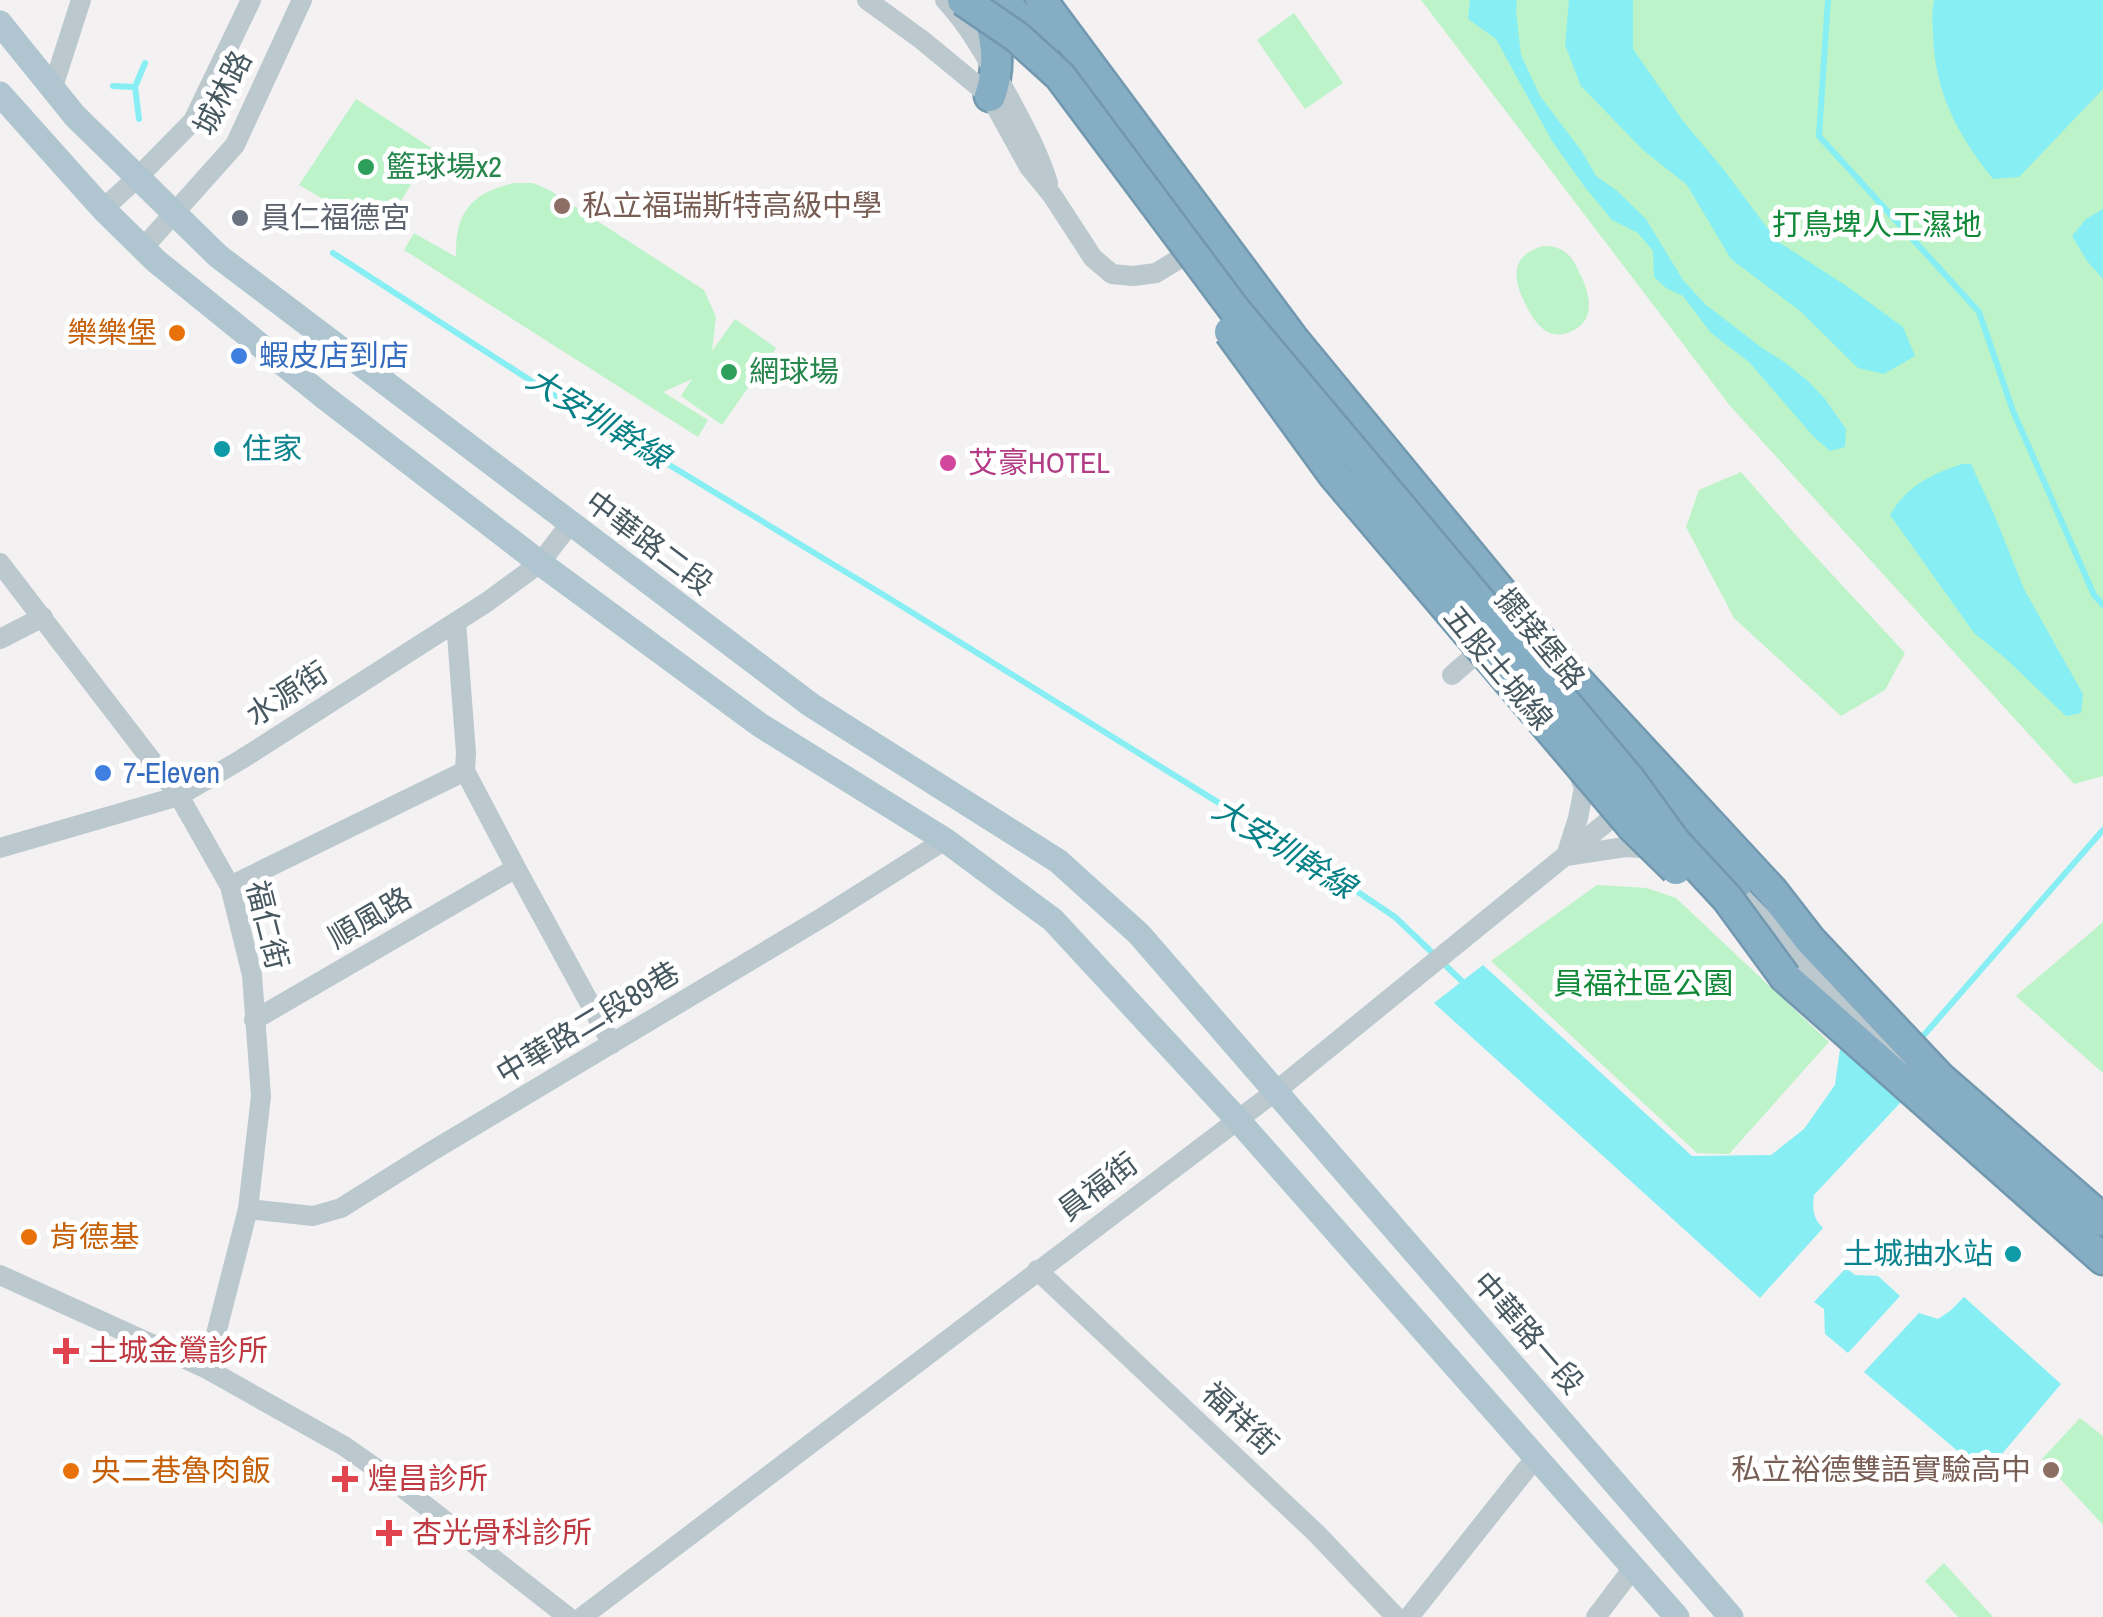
<svg xmlns="http://www.w3.org/2000/svg" width="2103" height="1617" viewBox="0 0 2103 1617" font-family="'Archivo Narrow','Noto Sans TC',sans-serif">
<style>
.green{fill:#bdf3c9}
.water{fill:#87eef3}
.lines{fill:none;stroke-linecap:round;stroke-linejoin:round}
.stream{stroke:#87eef3;stroke-width:6}
.highway-casing{stroke:#7198af;stroke-width:35}
.minor{stroke:#bbc8ce;stroke-width:20}
.major{stroke:#afc6d1;stroke-width:25}
.highway{stroke:#85adc3;stroke-width:30}
.highway-bridge-casing{stroke:#7198af;stroke-width:35;stroke-linecap:butt}
.highway-bridge{stroke:#85adc3;stroke-width:30}
.leisure-dot{fill:#2e9e5b;stroke:#fff;stroke-width:4}
.education-dot{fill:#8d6e63;stroke:#fff;stroke-width:4}
.worship-dot{fill:#6b7280;stroke:#fff;stroke-width:4}
.food-dot{fill:#e8710a;stroke:#fff;stroke-width:4}
.shop-dot{fill:#3f7fe0;stroke:#fff;stroke-width:4}
.culture-dot{fill:#0f9aa8;stroke:#fff;stroke-width:4}
.hotel-dot{fill:#d1479c;stroke:#fff;stroke-width:4}
.health-dot{fill:#e0444e;stroke:#fff;stroke-width:4}
.labels{text-anchor:middle;stroke-width:10;stroke-linejoin:round;paint-order:stroke}
.street-label{font-size:30px;fill:#475860;stroke:#fff}
.leisure-label{font-size:30px;fill:#27864d;stroke:#fff;text-anchor:start}
.education-label{font-size:30px;fill:#785e54;stroke:#fff;text-anchor:start}
.worship-label{font-size:30px;fill:#5b616d;stroke:#fff;text-anchor:start}
.park-label{font-size:30px;fill:#118939;stroke:#fff}
.food-label{font-size:30px;fill:#c56008;stroke:#fff;text-anchor:start}
.shop-label{font-size:30px;fill:#366cbe;stroke:#fff;text-anchor:start}
.culture-label{font-size:30px;fill:#0d838f;stroke:#fff;text-anchor:start}
.hotel-label{font-size:30px;fill:#b23c85;stroke:#fff;text-anchor:start}
.health-label{font-size:30px;fill:#be3a42;stroke:#fff;text-anchor:start}
.water-label{font-size:32px;font-style:italic;fill:#068086;stroke:#fff}
</style>
<rect width="100%" height="100%" fill="#f3f1f1"/>
<path class="green" d="M1421,0H2103V776L2074,784L1731,407Z
M1294,13L1343,83L1305,109L1257,40Z
M356,99L433,149L381,233L299,185Z
M514,183H533L551,191L704,290L716,317L712,351L735,319L776,348L722,425L681,396L692,379L663,392L708,420L698,437L404,250L414,233L456,257C455,212 471,193 514,183Z
M1543,246C1552,246 1558,247 1565,252C1574,258 1577,269 1582,278C1591,298 1595,322 1570,332C1546,342 1533,320 1524,301C1512,276 1512,255 1543,246Z
M1741,472L1802,542L1905,653L1885,690L1841,716L1734,618L1686,527L1699,490Z
M1597,885L1647,888L1676,898L1829,1042L1729,1154L1697,1153L1491,961Z
M2103,922V1073L2016,996Z
M2080,1418L2103,1436V1525L2042,1459Z
M1944,1563L1993,1617H1958L1925,1581Z"/>
<path class="water" d="M1470,0H1517L1516,11L1521,55L1540,96L1583,153L1596,176L1616,190L1646,219L1683,280L1705,304L1762,348L1783,361L1808,381L1825,399L1846,429L1845,447L1830,451L1813,436L1749,362L1711,333L1683,296L1666,288L1654,277L1653,251L1638,233L1612,220L1584,186L1552,141L1496,39L1468,19Z
M1569,0H1633V49L1683,121L1724,170L1777,241L1848,287L1903,327L1915,356L1884,374L1858,368L1800,311L1731,259L1687,185L1643,150L1581,86L1565,45Z
M1934,0H2103V89L2019,177L1993,179C1957,134 1934,91 1933,32C1932,21 1932,11 1934,0Z
M2103,209V279L2087,261L2072,236L2086,219Z
M1962,464H1971L1994,514L2024,589L2083,694L2081,713L2066,716L2005,658L1974,633L1890,515C1906,487 1931,474 1962,464Z
M1483,965L1692,1156L1771,1155L1804,1129L1835,1085L1840,1049L1901,1102L1814,1195C1812,1208 1813,1219 1823,1228L1760,1298L1434,1003Z
M1846,1268L1855,1275L1878,1276L1900,1296L1848,1353L1825,1334L1824,1309L1814,1302Z
M1964,1297L2061,1384L1985,1474L1864,1372L1919,1313L1938,1319L1950,1311Z"/>
<g class="lines">
<path class="stream" d="M1828,0L1819,136L1979,312L2013,411L2094,595L2103,605
M113,86L135,87
M139,119L135,87L145,63
M333,253L536,384L887,597L1306,857L1395,917L1468,987
M1917,1043L2103,830"/>
<defs>
<path id="highway" d="M1004,0L1044,53
M1041,0L1292,338L1546,647L1772,891L1810,940L1940,1078L2103,1220
M979,2C999,26 1000,68 990,96
M1652,800L1686,830L1737,883
M1785,977L2103,1259"/>
</defs>
<use href="#highway" class="highway-casing"/>
<path class="minor" d="M867,0L922,40L990,96L1029,167L1052,195L1093,258L1112,274L1133,276L1156,273L1192,251
M945,0C972,29 990,64 1009,98C1024,126 1039,153 1048,183
M53,87L81,0
M103,209L137,178L193,121L251,0
M143,248L235,145L302,0
M0,563L179,796L230,886L252,975L261,1096L248,1209L207,1369
M456,622L466,753L465,771
M0,639L43,617
M1452,675L1489,643
M1576,767L1584,788L1578,818L1566,856L1625,847L1660,849
M0,848L179,796L242,759L487,602L540,563L570,524
M230,886L465,771L516,868
M1739,895L1915,1074
M254,1020L516,868L612,1044
M248,1209L313,1216L341,1208L432,1151L823,917L945,840
M1037,1270L1317,1534L1396,1617
M0,1275L207,1369L344,1446L394,1481L568,1617
M582,1617L1276,1091L1629,804
M1409,1617L1536,1457
M1596,1617L1633,1568"/>
<path class="major" d="M0,23L75,116L218,256L811,705L1058,861L1139,934L1731,1617
M0,94L103,209L156,261L323,396L540,563L760,725L945,840L1053,920L1237,1119L1677,1617"/>
<use href="#highway" class="highway"/>
<defs>
<path id="highway-bridge" d="M963,0L1017,37L1060,76L1234,309L1630,780L1675,842L1727,898L1785,977
M1230,332L1334,475L1633,827L1676,869"/>
</defs>
<use href="#highway-bridge" class="highway-bridge-casing"/>
<use href="#highway-bridge" class="highway-bridge"/>
</g>
<g class="leisure-dot">
<circle cx="366" cy="167" r="10"/>
<circle cx="729" cy="372" r="10"/>
</g>
<g class="education-dot">
<circle cx="562" cy="206" r="10"/>
<circle cx="2051" cy="1470" r="10"/>
</g>
<circle class="worship-dot" cx="240" cy="218" r="10"/>
<g class="food-dot">
<circle cx="177" cy="333" r="10"/>
<circle cx="29" cy="1237" r="10"/>
<circle cx="71" cy="1471" r="10"/>
</g>
<g class="shop-dot">
<circle cx="239" cy="356" r="10"/>
<circle cx="103" cy="773" r="10"/>
</g>
<g class="culture-dot">
<circle cx="222" cy="449" r="10"/>
<circle cx="2013" cy="1254" r="10"/>
</g>
<circle class="hotel-dot" cx="948" cy="463" r="10"/>
<g class="health-dot">
<path d="M61 1336h10v10h10v10h-10v10h-10v-10h-10v-10h10z"/>
<path d="M340 1464h10v10h10v10h-10v10h-10v-10h-10v-10h10z"/>
<path d="M384 1518h10v10h10v10h-10v10h-10v-10h-10v-10h10z"/>
</g>
<g class="labels">
<g class="street-label">
<text transform="translate(223 93) rotate(-63)" y="10">城林路</text>
<text transform="translate(649 543) rotate(37)" y="10">中華路二段</text>
<text transform="translate(1540 639) rotate(50)" y="10">擺接堡路</text>
<text transform="translate(1498 668) rotate(50)" y="10">五股土城線</text>
<text transform="translate(287 694) rotate(-33)" y="10">水源街</text>
<text transform="translate(370 918) rotate(-30)" y="10">順風路</text>
<text transform="translate(267 925) rotate(76)" y="10">福仁街</text>
<text transform="translate(588 1023) rotate(-31)" y="10">中華路二段89巷</text>
<text transform="translate(1098 1187) rotate(-37)" y="10">員福街</text>
<text transform="translate(1528 1333) rotate(49)" y="10">中華路一段</text>
<text transform="translate(1240 1419) rotate(43)" y="10">福祥街</text>
</g>
<g class="leisure-label">
<text x="386" y="177">籃球場x2</text>
<text x="749" y="382">網球場</text>
</g>
<g class="education-label">
<text x="582" y="216">私立福瑞斯特高級中學</text>
<text x="2031" y="1480" text-anchor="end">私立裕德雙語實驗高中</text>
</g>
<g class="worship-label">
<text x="260" y="228">員仁福德宮</text>
</g>
<g class="park-label">
<text x="1877" y="235">打鳥埤人工濕地</text>
<text x="1643" y="994">員福社區公園</text>
</g>
<g class="food-label">
<text x="157" y="343" text-anchor="end">樂樂堡</text>
<text x="49" y="1247">肯德基</text>
<text x="91" y="1481">央二巷魯肉飯</text>
</g>
<g class="shop-label">
<text x="259" y="366">蝦皮店到店</text>
<text x="123" y="783">7-Eleven</text>
</g>
<g class="culture-label">
<text x="242" y="459">住家</text>
<text x="1993" y="1264" text-anchor="end">土城抽水站</text>
</g>
<g class="hotel-label">
<text x="968" y="473">艾豪HOTEL</text>
</g>
<g class="health-label">
<text x="88" y="1361">土城金鶯診所</text>
<text x="368" y="1489">煌昌診所</text>
<text x="412" y="1543">杏光骨科診所</text>
</g>
<g class="water-label">
<text transform="translate(598 418) rotate(32)" y="11">大安圳幹線</text>
<text transform="translate(1284 848) rotate(32)" y="11">大安圳幹線</text>
</g>
</g>
</svg>
